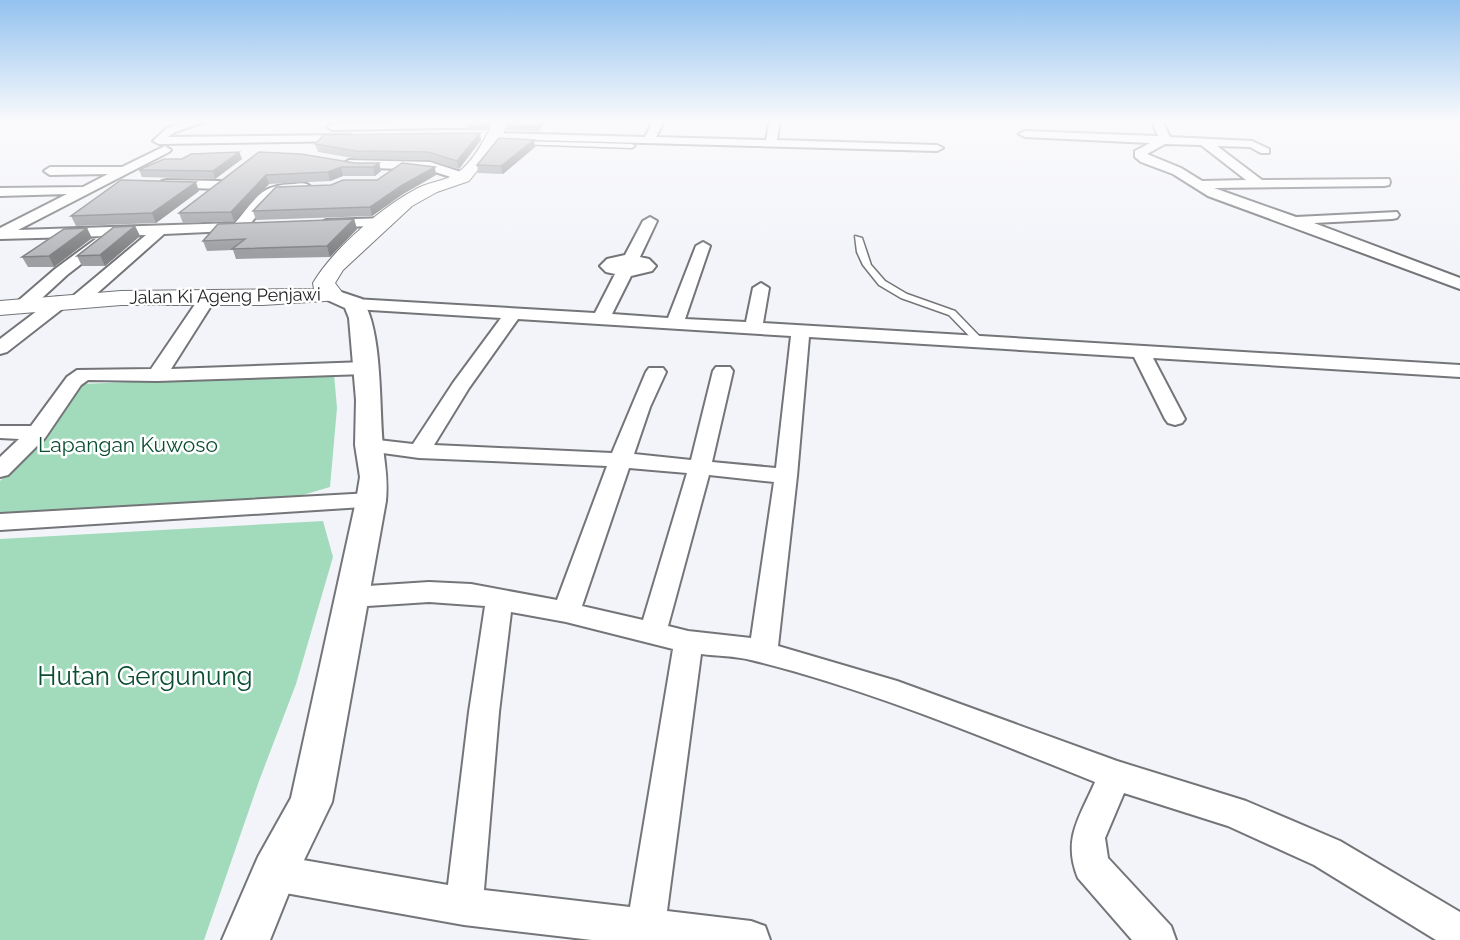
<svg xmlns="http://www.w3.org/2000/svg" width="1460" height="940" viewBox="0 0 1460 940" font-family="Raleway,sans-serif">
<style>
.green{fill:#a2dbbc}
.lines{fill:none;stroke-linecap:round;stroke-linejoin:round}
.service-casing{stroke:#737578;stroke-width:3}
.minor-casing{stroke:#737578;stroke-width:4}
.tertiary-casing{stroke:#737578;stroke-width:4}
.secondary-casing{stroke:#737578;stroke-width:2}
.service{fill:#fff;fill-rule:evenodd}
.minor{fill:#fff;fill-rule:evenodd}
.tertiary{fill:#fff;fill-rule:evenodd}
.secondary{fill:#fff;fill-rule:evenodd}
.wall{fill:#9d9fa3}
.shaded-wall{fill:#808284}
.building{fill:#b7b9bd;stroke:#808284;stroke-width:1.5}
.labels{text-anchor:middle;stroke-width:5;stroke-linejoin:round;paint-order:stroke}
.far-street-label{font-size:18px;fill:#202123;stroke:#fff}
.park-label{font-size:21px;fill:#0b4d32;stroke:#fff}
.near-park-label{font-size:26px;fill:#0b4d32;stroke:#fff}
</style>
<rect width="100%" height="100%" fill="#f3f4f9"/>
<path class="green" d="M334,374L337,408L330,487L286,500L0,514V481L41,437L80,384Z
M323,521L333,557L296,684L259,781L204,940H0V539Z"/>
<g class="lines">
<defs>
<path id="service" d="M519,141L632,144L635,146L632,148L517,144Z
M855,236L862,238L871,265L885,281L907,294L955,311L984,341V345H978L949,315L901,298L879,285L863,265L857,252Z"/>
<path id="minor" d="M189,121H207L175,132L168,137L350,135L356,138L350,141L159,144L153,141L167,128Z
M653,121H664L656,137L766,140L770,121H780L777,140L937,145L943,148L937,151L495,139L489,136L495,133L645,137Z
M1152,121H1162L1170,137L1252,141L1269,149V153H1261L1250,147L1217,146L1262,180L1389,179L1390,182L1389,185L1384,186L1214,188L1296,217L1397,212L1399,215L1397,218L1392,219L1314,223L1460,278V289L1208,196L1173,174L1141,162L1135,157V151L1150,143L1025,137L1019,134L1025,131L1158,136ZM1165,144L1201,145L1246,180L1202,181L1181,168L1147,154Z
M504,122V126L500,127L332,130L327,127L332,124Z
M165,146L171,150L169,152L18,230L235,223C256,199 259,185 294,184C301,183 306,182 311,187L305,191L275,194L250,224L253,227L251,230L164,234L85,304H73L71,300L73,296L146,235L0,239V228L67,194L0,196V188L83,187L108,174L50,175L44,171L50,167H122Z
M349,160L430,162L467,174L469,177L463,181L429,170L345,167L343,164Z
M167,180L220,181L226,185L220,189L162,187L161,184L162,181Z
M650,217L657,221L640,257L649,259L656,266L652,271L631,276L612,314L668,318L696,246L703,242L710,246L685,319L746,322L753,288L761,283L769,288L763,323L1460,365V377L1153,358L1185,419L1182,423L1175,425L1168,423L1165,419L1134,357L809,337L797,476L778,646L897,681L1117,761L1246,801L1340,841L1460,912V940H1436L1314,865L1228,826L1124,793L1105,838L1108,858L1171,926L1176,940H1132L1078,878C1062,839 1080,817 1095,782C983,737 869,689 751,660C735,656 717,656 701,654L667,911L751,921L765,926L770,940H592L464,925L274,891L261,886L256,873L261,860L274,855L448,885L469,712L485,606L429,602L352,607L343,604L339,597L343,590L352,587L429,582L471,584L557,600L607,466L419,458L361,450L358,445L361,440L369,439L413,444L453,383L501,318L354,309L348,308L346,304L348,300L354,299L595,313L615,274L606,272L600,266L607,259L625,255L643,221ZM518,319L791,336L776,468L712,462L733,371L730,367H716L713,371L691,460L634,454L650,407L666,372L663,368H649L646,372L612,453L434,445L469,388ZM629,468L687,473L643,620L582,606ZM709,475L774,482L751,638L688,631L668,626ZM511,612L566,622L673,649L630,907L484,890L499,712Z
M385,218L390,219L392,222L390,225L326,228L319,224L326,220Z
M102,237L107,238L109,241L107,244L67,275L30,309H18L16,305L18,301L55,269L97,238Z
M208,293L216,298L171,369L365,362L372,364L375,368L372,372L365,374L157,381L88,380L81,385L45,438L8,475L0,477V457L19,439L0,438V426H31L67,377L77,370L151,369L202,294Z
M60,297L68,302L66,306L7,352L0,354V339L54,298Z
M371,493L379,496L383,501L379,506L0,530V514Z"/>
<path id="tertiary" d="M332,289L362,299C383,331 379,407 383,446C385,468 388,477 386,501L332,802L292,885L270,940H222L258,857L291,798L356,501L360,477L355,445L356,400L349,318L345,308L325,299L321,295L325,291Z"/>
<path id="secondary" d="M494,121H509L497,146L469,181L437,192L412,206L343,270L335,283L344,295L340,300L263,305H121L0,315V301L121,291L314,289L313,283C333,249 383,206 418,188C429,182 446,181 457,173C472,164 486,137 494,121Z"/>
</defs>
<use href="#service" class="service-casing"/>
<use href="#minor" class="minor-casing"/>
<use href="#tertiary" class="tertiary-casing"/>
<use href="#secondary" class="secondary-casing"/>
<use href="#service" class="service"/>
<use href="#minor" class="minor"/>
<use href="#tertiary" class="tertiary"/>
<use href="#secondary" class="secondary"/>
</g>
<path class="wall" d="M471,121H492L487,130H469L468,126Z
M509,121H546L539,131L507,130L506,126Z
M481,140L459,169L430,160L358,159L318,152L315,144Z
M535,147L503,174L478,173L477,165Z
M239,152L242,159L215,179L142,177L139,170L182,159Z
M259,152L355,163H379L381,171L375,176H343L330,181L269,184L234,221L183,223L179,213Z
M436,175L403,194L372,216L256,220L253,211L331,185Z
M199,191L156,223L76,226L71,216Z
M354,219L357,229L330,257L236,259L233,250L207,251L203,241Z
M135,226L140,236L105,266H82L77,256Z
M92,238L54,267H28L22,257Z"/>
<path class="shaded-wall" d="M489,121H492L487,130L486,126Z
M542,121H546L539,131V127Z
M480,133L481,140L459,169L457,161Z
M534,140L535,147L503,174L501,166Z
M239,152L242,159L215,179L213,171Z
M379,163L381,171L375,176L373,167Z
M341,167L343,176L330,181L328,172Z
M435,167L436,175L403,194L372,216L370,207L401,186Z
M266,175L269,184L234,221L231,212Z
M196,182L199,191L156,223L152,213Z
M354,219L357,229L330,257L327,246Z
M135,226L140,236L105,266L100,255Z
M87,228L92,238L54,267L49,256Z"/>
<path class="building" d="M471,121H489L486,126H468Z
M509,121H542L539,127L506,126Z
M480,133L457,161L428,152L356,151L315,144L324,135Z
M499,138L534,140L501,166L477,165Z
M239,152L213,171L139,170L164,159H182L191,154Z
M259,152L301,154L355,163H379L373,167H341L328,172L266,175L231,212L179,213Z
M402,163L435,167L401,186L370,207L253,211L276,187L331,185L343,180H377Z
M121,180L196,182L152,213L71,216Z
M354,219L327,246L232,249L245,239L203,241L218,224Z
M135,226L100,255L77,256L114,227Z
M87,228L49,256L22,257L64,229Z"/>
<linearGradient id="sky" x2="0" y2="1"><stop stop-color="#93c2ef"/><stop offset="0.48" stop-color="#fafafc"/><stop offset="1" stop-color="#fafafc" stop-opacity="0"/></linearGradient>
<rect width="1460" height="253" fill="url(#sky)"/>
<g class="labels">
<g class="far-street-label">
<text transform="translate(225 296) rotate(-1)" y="6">Jalan Ki Ageng Penjawi</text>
</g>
<g class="park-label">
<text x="128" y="452">Lapangan Kuwoso</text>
</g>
<g class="near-park-label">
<text x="145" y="685">Hutan Gergunung</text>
</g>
</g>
</svg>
